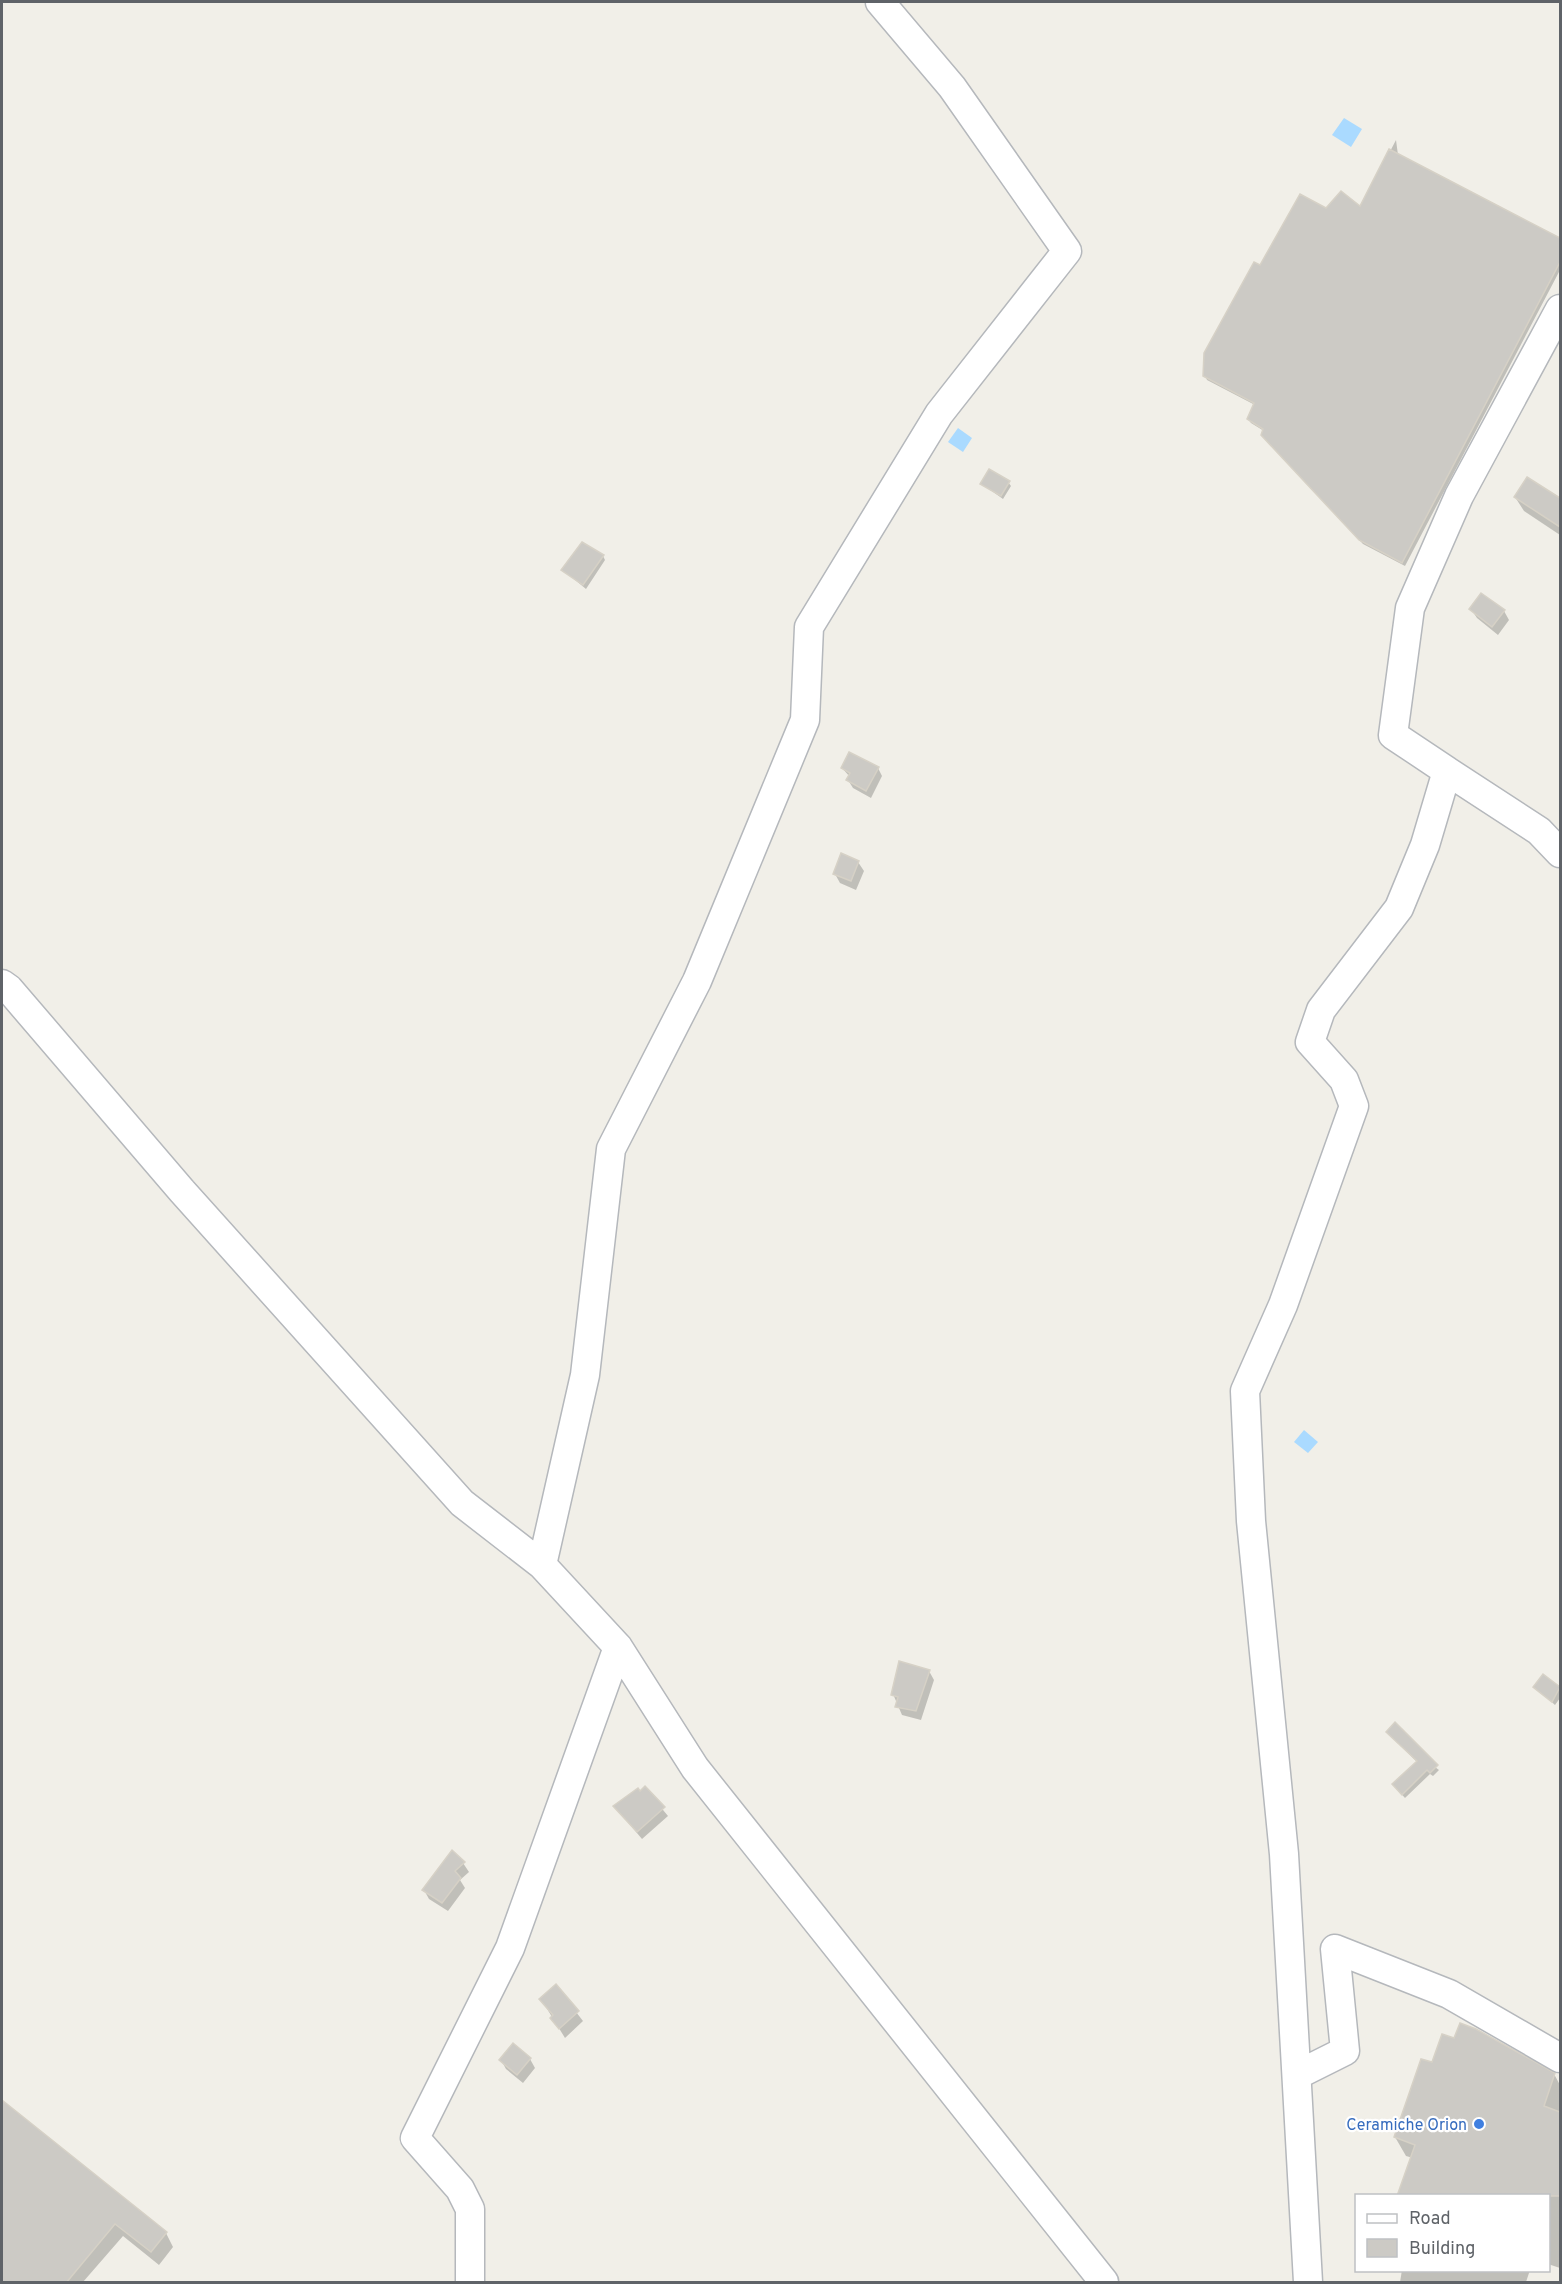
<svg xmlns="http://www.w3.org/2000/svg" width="1562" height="2284" viewBox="0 0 1562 2284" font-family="Overpass,sans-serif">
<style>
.water{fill:#aadaff}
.shadow{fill:#0003}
.building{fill:#cccac5;stroke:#d6d1c6;stroke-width:1.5}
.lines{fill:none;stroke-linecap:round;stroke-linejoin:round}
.minor-casing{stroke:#b5b8bc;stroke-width:31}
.minor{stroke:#fff;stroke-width:28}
.shop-dot{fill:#3f7fe0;stroke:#fff;stroke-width:2}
.labels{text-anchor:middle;stroke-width:4.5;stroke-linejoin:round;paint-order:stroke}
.shop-label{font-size:16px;fill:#366cbe;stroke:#fff;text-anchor:end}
</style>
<rect width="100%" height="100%" fill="#f1efe8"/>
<path class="water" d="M1344,118L1362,129L1351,147L1332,135Z
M958,428L972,438L963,452L948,442Z
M1304,1430L1318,1442L1308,1453L1294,1442Z"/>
<path class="shadow" d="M1396,140L1398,155L1560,240V270L1405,566L1363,544L1265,439L1264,431L1251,423L1248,419L1255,405L1207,380L1205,375L1261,267L1326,209H1360Z
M1527,479L1560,499V535L1524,511L1515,497Z
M1008,482L1011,486L1003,499L982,484Z
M603,556L605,560L586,589L563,570Z
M1471,609L1504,611L1509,620L1498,635L1477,618Z
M842,768H878L882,776L871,798L853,788L848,780L850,777Z
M858,862L864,871L856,890L840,883L835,874Z
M929,1671L934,1680L921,1720L902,1715L893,1694Z
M1544,1676L1560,1689V1698L1555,1705L1535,1687Z
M1387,1732L1439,1770L1433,1776L1430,1774L1405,1798L1396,1788L1417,1762Z
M645,1788L668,1816L642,1839L615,1807Z
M463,1863L469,1872L460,1880L465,1888L448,1911L429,1899L424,1890Z
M556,1986L583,2021L565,2038L541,1999Z
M530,2059L535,2068L523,2083L506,2069L501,2060Z
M1433,2064L1554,2074L1560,2085V2268L1548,2264V2196L1406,2156L1395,2137Z
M2,2102L166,2233L173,2247L159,2265L123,2236L83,2282H2Z
M1402,2270H1530L1526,2282H1400Z"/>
<path class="building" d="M1389,149L1560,238V262L1402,563L1359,540L1261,435L1263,429L1247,419L1254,403L1203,376L1204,353L1254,262L1260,265L1300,194L1326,208L1341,191L1360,206Z
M989,469L1010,481L1001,496L980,484Z
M1527,477L1560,498V527L1514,497Z
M582,542L604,555L583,585L561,570Z
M1481,593L1505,610L1492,627L1469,609Z
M849,752L879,767L866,791L846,780L850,773L841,768Z
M841,853L859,861L851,881L833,874Z
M899,1661L930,1670L916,1711L895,1707L898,1697L891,1695Z
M1543,1674L1560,1687L1552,1702L1533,1687Z
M1395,1722L1438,1765L1430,1773L1427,1770L1402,1795L1392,1784L1417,1761L1386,1732Z
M645,1786L665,1807L637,1832L613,1806L638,1788L640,1791Z
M452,1850L465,1862L455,1871L461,1878L442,1903L422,1890Z
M556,1984L579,2011L559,2029L550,2018L553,2015L539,1999Z
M1460,2023L1476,2029L1555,2073L1544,2106L1560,2112V2196H1397L1415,2145L1394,2137L1421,2059L1432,2062L1442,2034L1454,2038Z
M513,2043L531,2058L517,2075L499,2060Z
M2,2100L167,2232L151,2252L115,2224L66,2283H2Z"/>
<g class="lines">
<defs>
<path id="minor" d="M1447,771L1539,831L1560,853
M2,984L9,989L182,1191L462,1503L542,1565L618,1647L695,1768L1104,2282
M542,1565L585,1375L611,1149L697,981L805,720L809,627L939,414L1067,251L952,87L880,2
M1297,2075L1345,2051L1335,1949L1449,1994L1560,2058
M470,2282V2209L460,2189L415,2138L510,1948L618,1647
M1308,2282L1284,1854L1251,1521L1245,1391L1283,1305L1354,1106L1344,1080L1310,1042L1321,1010L1399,908L1425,845L1447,771L1393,735L1410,608L1459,496L1560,309"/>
</defs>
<use href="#minor" class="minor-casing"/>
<use href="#minor" class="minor"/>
</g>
<circle class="shop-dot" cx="1479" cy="2124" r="6"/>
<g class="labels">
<g class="shop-label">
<text x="1467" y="2130">Ceramiche Orion</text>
</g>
</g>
<rect width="1562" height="2284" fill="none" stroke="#5f6368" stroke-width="6"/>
<rect x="1355" y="2194" width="195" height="78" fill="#ffffff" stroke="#bfc1c3" stroke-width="1.5"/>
<rect x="1367" y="2214" width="30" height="9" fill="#ffffff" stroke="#bfc1c3" stroke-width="1.5"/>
<text x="1409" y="2224" font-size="18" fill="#5f6368">Road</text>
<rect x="1367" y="2239" width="30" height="18" fill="#cccac5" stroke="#bfc1c3" stroke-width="1.5"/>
<text x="1409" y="2254" font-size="18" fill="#5f6368">Building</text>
</svg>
